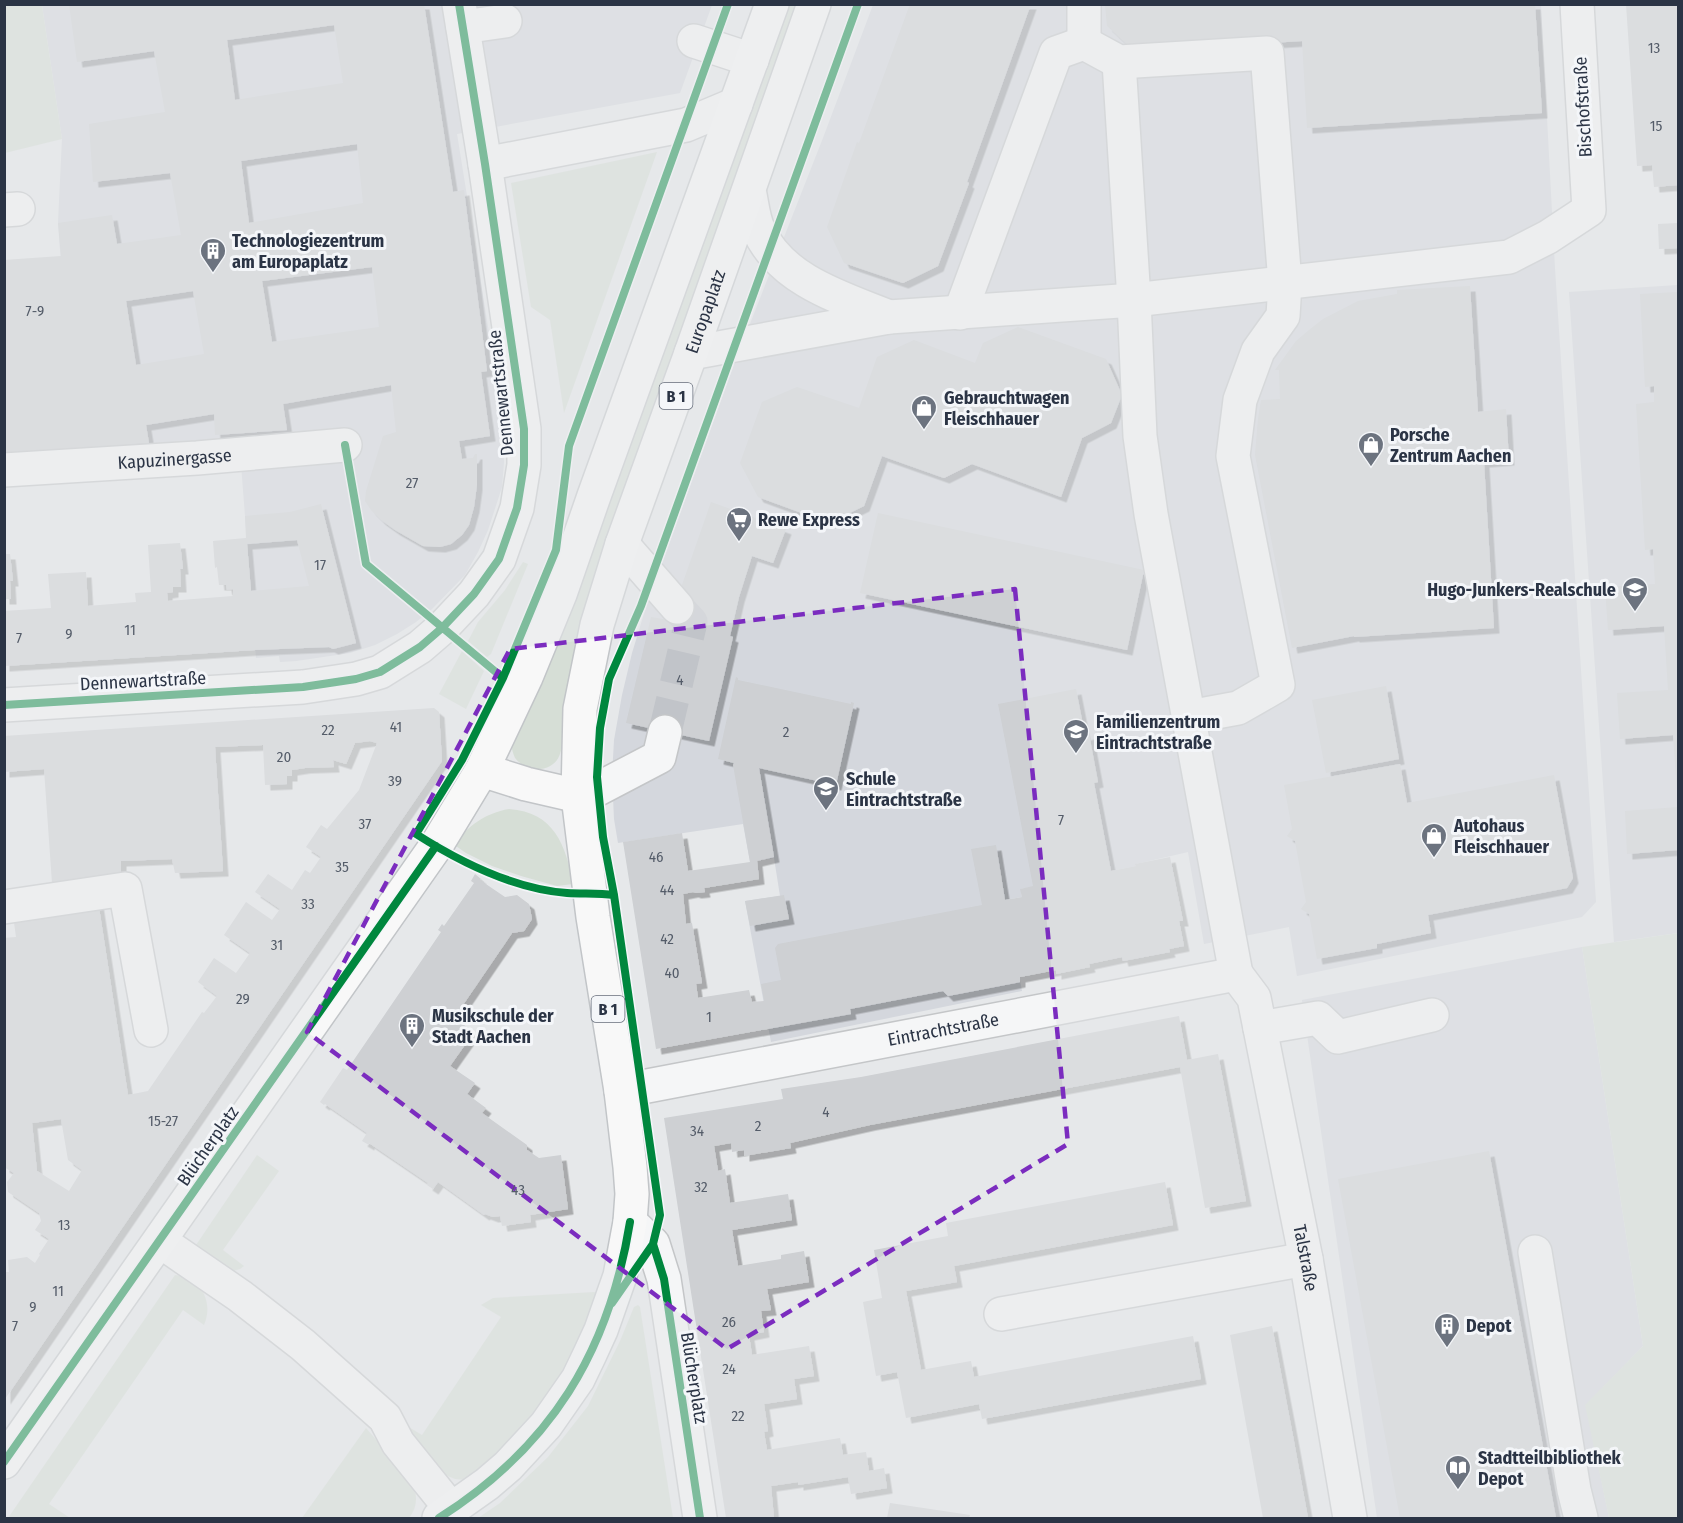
<svg xmlns="http://www.w3.org/2000/svg" width="1683" height="1523" viewBox="0 0 1683 1523" font-family="'Fira Sans Condensed',sans-serif">
<style>
.built{fill:#d4d7dd}
.green{fill:#d6ded6}
.building{fill:#ced0d3;fill-rule:evenodd;filter:url(#shadow)}
.lines{fill:none;stroke-linecap:round;stroke-linejoin:round}
.minor-tunnel{stroke:#c1c4c9;stroke-width:33;stroke-dasharray:33 16;stroke-linecap:butt}
.minor-casing{stroke:#c4c6c8;stroke-width:36}
.major-casing{stroke:#c2c5c8;stroke-width:36}
.minor{stroke:#f5f6f7;stroke-width:33}
.major{stroke:#f8f8f8;stroke-width:33}
.cycleway-casing{stroke:#f4f6f9;stroke-width:11}
.cycleway{stroke:#00873e;stroke-width:8}
.marked{fill:none;stroke:#7b2cbf;stroke-width:4.5;stroke-dasharray:12 8;stroke-linejoin:round}
.labels{text-anchor:middle;stroke-width:6;stroke-linejoin:round;paint-order:stroke}
.number-label{font-size:15px;fill:#545c69}
.shield{fill:#f4f6f9;stroke:#676e7b;stroke-width:1.5}
.shield-label{font-size:16px;font-weight:bold;fill:#2b3445}
.street-label{font-size:18px;fill:#2b3445;stroke:#f4f6f9}
.poi-label{font-size:18px;font-weight:bold;fill:#2b3445;stroke:#f4f6f9;text-anchor:start}
</style>
<defs>
<filter id="shadow"><feDropShadow dx="5.5" dy="5.5" stdDeviation="0" flood-color="#0004"/></filter>
</defs>
<rect width="100%" height="100%" fill="#e6e8ea"/>
<path class="built" d="M42,5H712L680,93L457,134L500,401L504,462L502,487L488,530L478,552L465,575L432,609L416,622L397,634L375,645L350,653L296,661L280,662L279,656L256,658L239,438L75,449L58,223L62,139Z
M873,5H1541L1555,269L1596,902L1582,917L1297,976L1289,927L1204,944L1188,852L1136,864V866L1021,889L1022,897L1005,900L1022,991L771,1042L745,901L780,896L774,858L750,862L743,824L618,843L614,819L612,776L614,740L622,695L632,653L647,604L735,362L823,138Z
M1678,285V933L1614,942L1569,292Z
M1582,947L1643,1346L1586,1405L1609,1518H1377L1302,1000Z"/>
<path class="green" d="M4,5H42L62,139L5,153Z
M789,5H802L566,714C564,726 564,751 557,760C546,774 525,771 515,758C513,754 512,749 511,744L597,528Z
M657,152L564,413L550,320L531,307L511,183Z
M523,562L528,564L491,654L487,657L468,641L478,622L505,590Z
M462,651L484,671L466,709L439,694Z
M509,809C554,812 566,845 573,884L557,886L521,876L492,866L466,853L453,844C469,826 485,813 509,809Z
M1678,933V1518H1609L1585,1405L1643,1346L1582,947Z
M257,1155L279,1171L223,1250L244,1266L240,1269L233,1271L199,1248L196,1245Z
M175,1275C201,1277 214,1302 204,1325L183,1310L49,1504L70,1518H8Z
M594,1292L599,1293C589,1317 581,1343 569,1365C548,1402 522,1433 491,1461C484,1468 476,1477 466,1479C456,1481 448,1477 440,1471L402,1423L422,1435L501,1317L481,1305L493,1298Z
M638,1305L640,1307L673,1518H478L500,1503L548,1457L588,1406L620,1341L634,1307Z
M366,1428L411,1480C418,1493 418,1507 409,1518H302Z"/>
<path class="building" d="M69,4H424L453,192L464,190L487,371L481,372L490,436L459,441L462,459L473,458L475,454H477V485L474,507L469,525L462,535L451,544L440,547L423,546L395,530L381,520L371,510L365,501L366,491L383,436L396,432L391,385L283,404L287,430L215,435L214,414L146,425L149,443L4,454V260L61,256L58,223L112,215L117,244L181,235L170,173L93,182L89,124L165,112L154,51L77,62ZM334,25L343,83L235,100L227,40ZM357,144L363,203L249,223L241,161ZM372,267L379,327L272,342L262,281ZM193,291L204,354L136,365L126,301Z
M910,4H1031L967,182L969,183L938,266L903,283L844,263L827,227L857,142L859,143Z
M1105,4H1535L1542,113L1307,128L1302,41L1135,52L1107,26Z
M1626,4H1678V185L1654,187L1652,165L1637,166Z
M1678,223V248L1659,249L1658,224Z
M1470,286L1478,412L1506,409L1509,460L1484,462L1494,628L1354,637V636L1292,648L1255,455L1258,419L1261,400L1280,399L1279,370H1275L1296,341L1309,330L1323,319L1358,301L1397,294V290Z
M1678,292V790H1677L1673,735L1620,739L1617,693L1668,690L1664,626L1608,630L1605,587L1655,584L1653,549L1645,550L1636,404L1654,402V386L1645,387L1640,294Z
M1018,327L1106,359L1122,395L1111,423L1082,438L1061,497L972,464L944,478L882,456L864,506L829,523L758,497L740,463L762,402L797,387L859,408L877,357L914,340L975,363L983,343Z
M711,502L786,529L773,563L752,556L739,597L730,636L733,637L709,741L626,723L651,617L674,621L682,585Z
M321,504L356,643L333,649L329,647L255,650L4,666V611L51,608L48,574L86,572L88,606L136,602L135,593L151,592L148,545L180,543L183,569H180L181,587H173V592L167,593L168,601L233,596V589L227,590L226,585H219L217,567L215,568L213,541L246,538L245,516L290,512ZM297,540L309,586L251,591L247,544Z
M878,513L1144,570L1127,650L860,593Z
M4,554H10L13,581H10L11,599H4Z
M736,677L738,678V680L851,704V702L854,703L836,785L759,768L774,857L757,861L759,879L704,888L705,892L696,893L693,892L683,894L686,924L692,923L702,983L696,984L698,998L749,990L752,1002L764,1001L761,984L781,980L775,948L778,944L982,905L971,849L996,845L1005,900L1022,897L1020,889L1033,886L998,704L1076,689L1085,735L1089,734L1098,782L1094,783L1111,871L1136,866L1135,864L1170,857L1183,921H1179L1184,946L1169,949L1170,952L1123,961L1122,957L1089,964L1090,967L1056,974V970L1020,977V982L948,996L943,991L850,1009L851,1014L656,1049L623,842L682,833L688,871L750,862L733,765L734,763L718,759Z
M1386,686L1399,759L1326,773L1312,700Z
M434,708L439,712L442,761L5,1399L4,1304L6,1302L4,1272H9L8,1260L27,1257L35,1263L40,1255L39,1254L49,1239L35,1230L41,1221L39,1213L8,1192L7,1182L14,1173L4,1167V938L16,937L13,915L98,901L128,1095L148,1091L202,1012L204,1013L217,996L198,982L214,958L236,973L250,953L224,935L246,902L272,920L280,909L255,892L268,874L292,890L305,870L310,873L321,857L306,847L321,825L327,829L359,790L377,743L370,741L355,743L346,764L333,760L334,767L305,768L292,770V776H287V784L265,785L263,745L215,747L223,871L175,873L172,859L121,861V874L52,883L44,769L4,772V736ZM61,1119L68,1160L82,1170L69,1191L37,1171L32,1123Z
M1400,764L1407,803L1554,775L1573,878L1567,888L1428,915L1431,933L1377,944V948L1317,959L1309,914L1301,909L1306,902L1295,841L1287,836L1292,829L1284,785Z
M1678,807V850L1627,854L1625,811Z
M475,874L481,879L480,880L505,897L517,895L529,904L532,919L524,931L512,933L454,1018L474,1032L450,1066L475,1083L467,1094L486,1108L482,1113L527,1145V1150L539,1158L561,1155L568,1209L530,1215L531,1222L502,1226L500,1216L493,1217L485,1214L484,1215L438,1182L433,1189L427,1185L428,1183L369,1143V1145L362,1141L367,1133L325,1104L324,1105L320,1102L343,1068L347,1070L441,932L438,930L442,924L444,926L474,883L471,881Z
M784,895L789,919L750,926L745,901Z
M1179,1016L1187,1060L1218,1054L1246,1201L1205,1208L1180,1067L870,1125L790,1143L791,1148L744,1156V1150L732,1152L731,1143L714,1146L718,1171L725,1169L730,1203L788,1194L792,1220L732,1230L738,1266L781,1259V1255L804,1251L809,1282L767,1289L771,1310L761,1311L764,1332L749,1335L752,1355L809,1346L814,1376L794,1379L797,1399L764,1404L768,1431L764,1432L767,1450L840,1438L843,1455L866,1452L869,1471L884,1468L887,1488L851,1494L848,1477L798,1485V1482L771,1486L774,1518H726L664,1118L783,1099L781,1089L861,1077Z
M1489,1151L1556,1518H1400L1338,1179Z
M1165,1182L1173,1225L954,1266L957,1282L906,1291L914,1332L921,1370L971,1361L974,1377L1193,1336L1201,1379L982,1419L979,1404L906,1418L897,1372L876,1376L863,1302L882,1298L874,1250L948,1236L946,1223Z
M1272,1326L1293,1436L1308,1518H1263L1230,1335Z
M890,1503L970,1515L969,1518H887Z"/>
<g class="lines">
<path class="minor-tunnel" d="M665,732L691,622L677,607"/>
<defs>
<g id="minor">
<path d="M1084,4V43"/>
<path d="M463,27L505,21"/>
<path d="M694,41L752,60"/>
<path d="M1119,62L1134,300L1140,436L1151,514L1236,974"/>
<path d="M485,164L686,125L736,104"/>
<path d="M749,190C752,203 753,219 759,231C782,281 842,298 889,317"/>
<path d="M4,210L18,209"/>
<path d="M960,313L1056,53L1084,43L1119,62L1267,53L1285,283L1283,316L1258,351L1240,400L1233,456L1278,685L1238,708L1189,717"/>
<path d="M691,353L889,317L1134,300L1509,257L1548,237L1589,210L1577,4"/>
<path id="s1" d="M4,470L197,458L345,445"/>
<path d="M622,544L677,607"/>
<path d="M4,705L303,687L356,679L380,672L420,647L442,628L474,594L499,559L517,508L524,465V429L485,164L459,4"/>
<path d="M578,796L598,789L659,757L665,732"/>
<path d="M4,907L125,889L151,1030"/>
<path d="M1260,1028L1318,1018L1338,1037L1432,1015"/>
<path id="s2" d="M621,1091L1236,974L1254,998L1306,1259L1350,1518"/>
<path d="M630,1222L653,1244L664,1279L700,1518"/>
<path d="M160,1241L240,1296L303,1345L385,1418L398,1443L452,1510"/>
<path d="M1535,1252L1574,1490L1581,1518"/>
<path d="M1001,1314L1306,1259"/>
</g>
<g id="major">
<path d="M482,770L526,784L578,796"/>
<path d="M4,1462L436,846L482,770L526,677L560,594L594,496L772,4"/>
<path id="s3" d="M439,1518L487,1484L508,1466L546,1425L578,1379L590,1354L601,1330L620,1276L630,1222L632,1194L630,1167L621,1091L593,917L578,796L580,709L597,625L622,544L691,353L814,4"/>
</g>
</defs>
<use href="#minor" class="minor-casing"/>
<use href="#major" class="major-casing"/>
<use href="#minor" class="minor"/>
<use href="#major" class="major"/>
<defs>
<path id="cycleway" d="M345,445L366,564L503,678
M4,705L303,687L356,679L380,672L420,647L442,628L474,594L499,559L517,508L524,465V429L485,164L459,4
M614,895C598,893 583,894 567,893C514,889 460,862 416,834L462,760L503,678L556,550L569,446L728,4
M653,1244L664,1279L700,1518
M612,1303L653,1244L660,1215L614,895L603,837L597,777L600,728L609,679L641,606L858,4
M4,1462L436,846
M439,1518C551,1447 609,1352 630,1222"/>
</defs>
<use href="#cycleway" class="cycleway-casing"/>
<use href="#cycleway" class="cycleway"/>
</g>
<path d="M0 0H1683V1523H0ZM1015,589L1068,1144L727,1349L307,1032L510,649Z" fill="#e6e8ea" fill-opacity=".55" fill-rule="evenodd"/>
<path class="marked" d="M1015,589L1068,1144L727,1349L307,1032L510,649Z"/>
<defs>
<symbol id="building-pin" viewBox="-11 -11 22 30"><path d="M0 17L-7.5 6A9.5 9.5 0 1 1 7.5 6Z" fill="#6c737f" stroke="#f4f6f9"/><path d="M-4-6H4V6H1V3H-1V6H-4ZM-2.5-4.3h1.7v1.8h-1.7ZM.8-4.3h1.7v1.8H.8ZM-2.5-1h1.7V.8h-1.7ZM.8-1h1.7V.8H.8Z" fill="#fff"/></symbol>
<symbol id="shop-pin" viewBox="-11 -11 22 30"><path d="M0 17L-7.5 6A9.5 9.5 0 1 1 7.5 6Z" fill="#6c737f" stroke="#f4f6f9"/><path d="M-5-2.5h2.3a2.7 3.5 0 0 1 5.4 0H5L5.5 6h-11ZM-1.5-2.5h3a1.5 2.3 0 0 0-3 0Z" fill="#fff"/></symbol>
<symbol id="supermarket-pin" viewBox="-11 -11 22 30"><path d="M0 17L-7.5 6A9.5 9.5 0 1 1 7.5 6Z" fill="#6c737f" stroke="#f4f6f9"/><path d="M-6-5.5h2.5l.6 2H6L4.5 2H-2.5L-4.4-4H-6ZM-1.5 3.2a1.3 1.3 0 1 0 .1 0ZM3 3.2a1.3 1.3 0 1 0 .1 0Z" fill="#fff"/></symbol>
<symbol id="school-pin" viewBox="-11 -11 22 30"><path d="M0 17L-7.5 6A9.5 9.5 0 1 1 7.5 6Z" fill="#6c737f" stroke="#f4f6f9"/><path d="M0-5L7-2L0 1L-7-2ZM-4 1L0 2.5L4 1V4Q0 6-4 4Z" fill="#fff"/></symbol>
<symbol id="library-pin" viewBox="-11 -11 22 30"><path d="M0 17L-7.5 6A9.5 9.5 0 1 1 7.5 6Z" fill="#6c737f" stroke="#f4f6f9"/><path d="M-6-4Q-3-5.5-.7-3.5V5Q-3 3-6 4ZM6-4Q3-5.5 .7-3.5V5Q3 3 6 4Z" fill="#fff"/></symbol>
</defs>
<g fill-rule="evenodd">
<use href="#building-pin" x="198" y="236" width="30" height="40"/>
<use href="#shop-pin" x="909" y="393" width="30" height="40"/>
<use href="#shop-pin" x="1356" y="430" width="30" height="40"/>
<use href="#supermarket-pin" x="724" y="505" width="30" height="40"/>
<use href="#school-pin" x="1620" y="575" width="30" height="40"/>
<use href="#school-pin" x="1061" y="717" width="30" height="40"/>
<use href="#school-pin" x="811" y="774" width="30" height="40"/>
<use href="#shop-pin" x="1419" y="821" width="30" height="40"/>
<use href="#building-pin" x="397" y="1011" width="30" height="40"/>
<use href="#building-pin" x="1432" y="1311" width="30" height="40"/>
<use href="#library-pin" x="1443" y="1453" width="30" height="40"/>
</g>
<g class="labels">
<g class="number-label">
<text x="1654" y="53">13</text>
<text x="1656" y="131">15</text>
<text x="35" y="316">7-9</text>
<text x="412" y="488">27</text>
<text x="320" y="570">17</text>
<text x="130" y="635">11</text>
<text x="69" y="639">9</text>
<text x="19" y="643">7</text>
<text x="680" y="685">4</text>
<text x="396" y="732">41</text>
<text x="328" y="735">22</text>
<text x="786" y="737">2</text>
<text x="284" y="762">20</text>
<text x="395" y="786">39</text>
<text x="1061" y="825">7</text>
<text x="365" y="829">37</text>
<text x="656" y="862">46</text>
<text x="342" y="872">35</text>
<text x="667" y="895">44</text>
<text x="308" y="909">33</text>
<text x="667" y="944">42</text>
<text x="277" y="950">31</text>
<text x="672" y="978">40</text>
<text x="243" y="1004">29</text>
<text x="709" y="1022">1</text>
<text x="826" y="1117">4</text>
<text x="163" y="1126">15-27</text>
<text x="758" y="1131">2</text>
<text x="697" y="1136">34</text>
<text x="701" y="1192">32</text>
<text x="518" y="1195">43</text>
<text x="64" y="1230">13</text>
<text x="58" y="1296">11</text>
<text x="33" y="1312">9</text>
<text x="729" y="1327">26</text>
<text x="15" y="1331">7</text>
<text x="729" y="1374">24</text>
<text x="738" y="1421">22</text>
</g>
<g class="shield">
<rect x="659.5" y="383" width="33" height="26" rx="4.5"/>
<rect x="591.5" y="996" width="33" height="26" rx="4.5"/>
</g>
<g class="shield-label">
<text x="676" y="402">B 1</text>
<text x="608" y="1015">B 1</text>
</g>
<g class="street-label">
<text transform="translate(1583 107) rotate(-93)" y="6">Bischofstraße</text>
<text dy="6" stroke="none"><textPath href="#s3" startOffset="1299">Europaplatz</textPath></text>
<text transform="translate(501 393) rotate(-96)" y="6">Dennewartstraße</text>
<text dy="6" stroke="none"><textPath href="#s1" startOffset="171">Kapuzinergasse</textPath></text>
<text transform="translate(143 681) rotate(-3)" y="6">Dennewartstraße</text>
<text dy="6" stroke="none"><textPath href="#s2" startOffset="328">Eintrachtstraße</textPath></text>
<text transform="translate(208 1146) rotate(-55)" y="6">Blücherplatz</text>
<text dy="6" stroke="none"><textPath href="#s2" startOffset="921">Talstraße</textPath></text>
<text transform="translate(694 1378) rotate(81)" y="6">Blücherplatz</text>
</g>
<g class="poi-label">
<text x="232" y="247">Technologiezentrum<tspan x="232" dy="21">am Europaplatz</tspan></text>
<text x="944" y="404">Gebrauchtwagen<tspan x="944" dy="21">Fleischhauer</tspan></text>
<text x="1390" y="441">Porsche<tspan x="1390" dy="21">Zentrum Aachen</tspan></text>
<text x="758" y="526">Rewe Express</text>
<text x="1616" y="596" text-anchor="end">Hugo-Junkers-Realschule</text>
<text x="1096" y="728">Familienzentrum<tspan x="1096" dy="21">Eintrachtstraße</tspan></text>
<text x="846" y="785">Schule<tspan x="846" dy="21">Eintrachtstraße</tspan></text>
<text x="1454" y="832">Autohaus<tspan x="1454" dy="21">Fleischhauer</tspan></text>
<text x="432" y="1022">Musikschule der<tspan x="432" dy="21">Stadt Aachen</tspan></text>
<text x="1466" y="1332">Depot</text>
<text x="1478" y="1464">Stadtteilbibliothek<tspan x="1478" dy="21">Depot</tspan></text>
</g>
</g>
<rect width="1683" height="1523" fill="none" stroke="#2b3445" stroke-width="12"/>
</svg>
